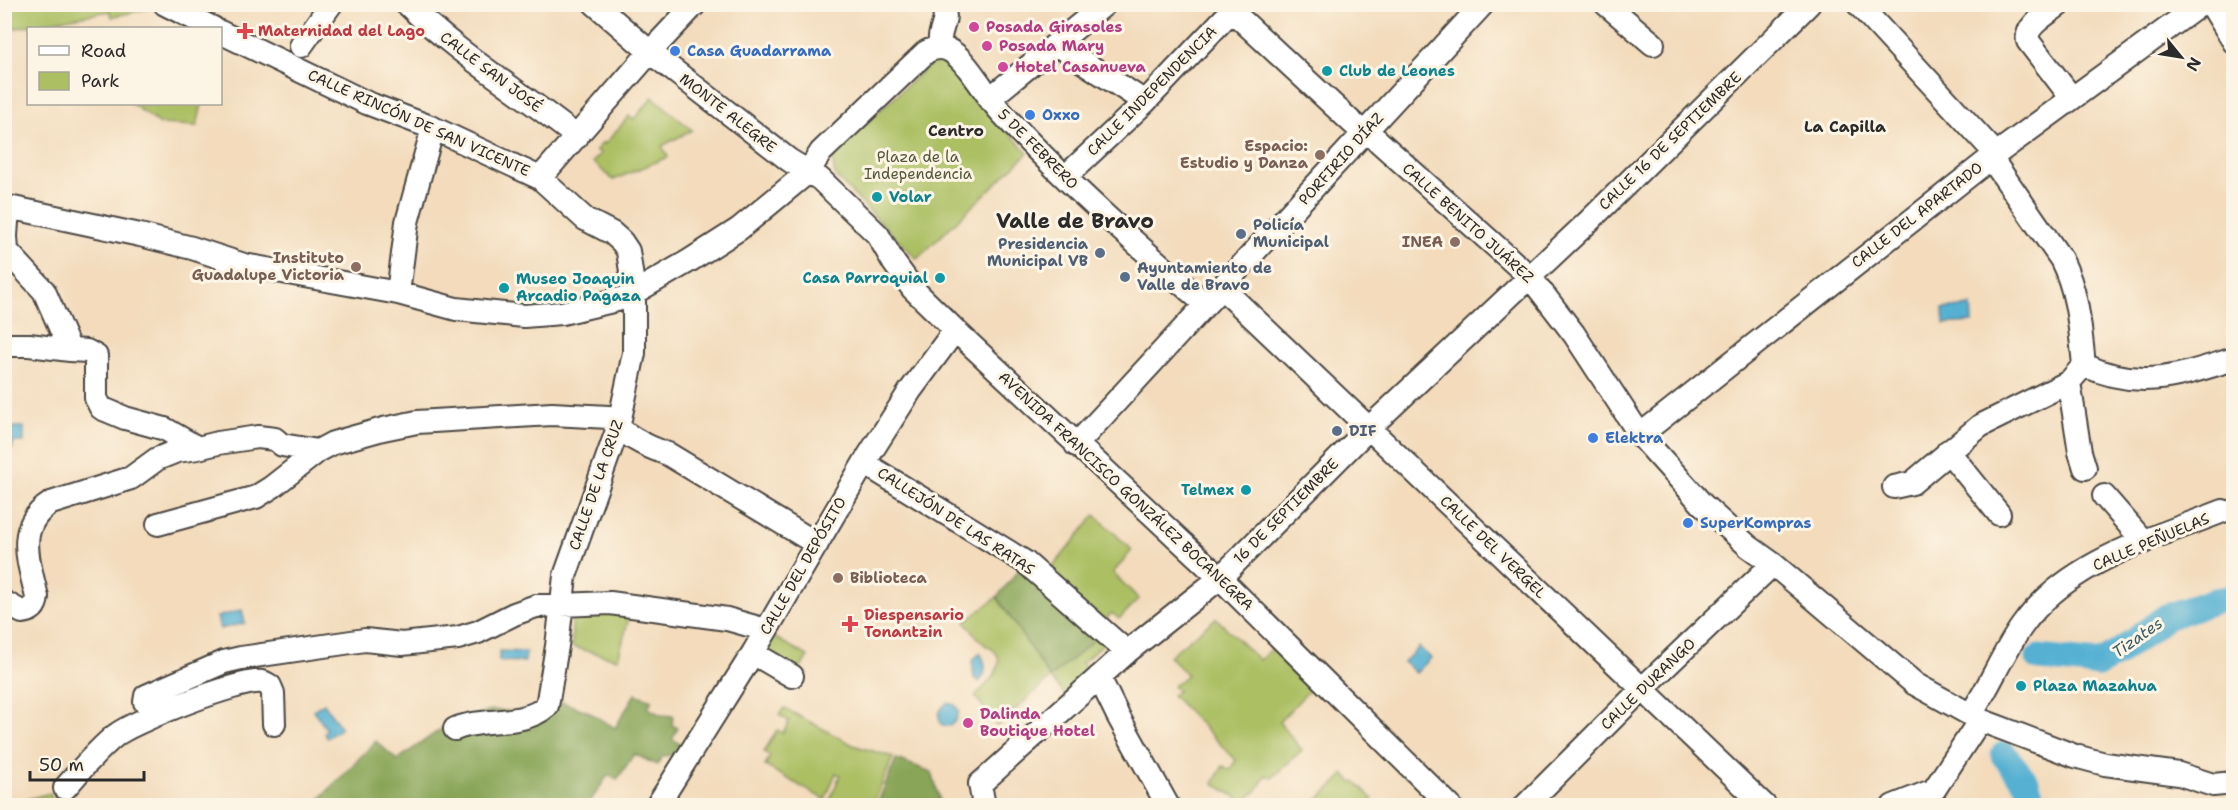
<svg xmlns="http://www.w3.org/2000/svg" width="2238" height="810" viewBox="0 0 2238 810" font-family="'Shantell Sans',sans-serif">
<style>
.green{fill:#acbf63;stroke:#6c7547;stroke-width:1.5}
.forest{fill:#89a659;stroke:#5a6842;stroke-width:1.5}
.water{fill:#54b0d2;stroke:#406e7e;stroke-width:1.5}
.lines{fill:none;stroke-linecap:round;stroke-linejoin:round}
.river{stroke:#54b0d2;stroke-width:27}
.minor-casing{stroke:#494541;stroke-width:26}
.minor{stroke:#fff;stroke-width:22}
.hotel-dot{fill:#d1479c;stroke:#fcf5e5;stroke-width:2}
.health-dot{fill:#e0444e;stroke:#fcf5e5;stroke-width:2}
.shop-dot{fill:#3f7fe0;stroke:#fcf5e5;stroke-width:2}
.culture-dot{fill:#0f9aa8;stroke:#fcf5e5;stroke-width:2}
.education-dot{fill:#8d6e63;stroke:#fcf5e5;stroke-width:2}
.service-dot{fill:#5c6f8a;stroke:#fcf5e5;stroke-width:2}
.labels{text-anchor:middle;stroke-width:6;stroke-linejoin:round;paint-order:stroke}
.hotel-label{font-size:15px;font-weight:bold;fill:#b23c85;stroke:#fcf5e5;text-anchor:start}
.health-label{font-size:15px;font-weight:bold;fill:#be3a42;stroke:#fcf5e5;text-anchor:start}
.shop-label{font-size:15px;font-weight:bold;fill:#366cbe;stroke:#fcf5e5;text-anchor:start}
.culture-label{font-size:15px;font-weight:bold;fill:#0d838f;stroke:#fcf5e5;text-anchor:start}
.street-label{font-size:15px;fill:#2b2b2b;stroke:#fcf5e5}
.education-label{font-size:15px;font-weight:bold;fill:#785e54;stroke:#fcf5e5;text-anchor:end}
.park-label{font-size:15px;fill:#52573c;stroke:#fcf5e5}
.service-label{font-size:15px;font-weight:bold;fill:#4e5e75;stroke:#fcf5e5;text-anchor:start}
.neighbourhood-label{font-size:16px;font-weight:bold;fill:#2b2b2b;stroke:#fcf5e5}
.water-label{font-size:16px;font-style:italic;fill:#395a65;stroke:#fcf5e5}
.district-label{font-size:21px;font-weight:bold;fill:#2b2b2b;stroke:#fcf5e5}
</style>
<rect width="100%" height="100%" fill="#fcf5e5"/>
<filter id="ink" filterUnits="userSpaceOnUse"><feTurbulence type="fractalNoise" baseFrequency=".0167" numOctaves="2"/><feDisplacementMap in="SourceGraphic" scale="12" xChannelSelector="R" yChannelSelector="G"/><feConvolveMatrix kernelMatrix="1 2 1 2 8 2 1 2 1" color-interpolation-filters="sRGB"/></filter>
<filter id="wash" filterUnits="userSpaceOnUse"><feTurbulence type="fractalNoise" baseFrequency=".008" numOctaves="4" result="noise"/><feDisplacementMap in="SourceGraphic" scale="24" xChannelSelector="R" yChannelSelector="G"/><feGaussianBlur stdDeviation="1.35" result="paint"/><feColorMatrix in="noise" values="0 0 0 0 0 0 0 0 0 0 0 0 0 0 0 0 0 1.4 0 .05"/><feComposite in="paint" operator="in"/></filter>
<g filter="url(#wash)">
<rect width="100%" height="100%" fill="#f3dbbc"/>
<path class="green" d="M5,4L154,5L197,28L155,7L112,17L110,11L5,30Z
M937,61L942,62L951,69L1028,153L917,259L836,177C833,169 832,162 834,154L932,62Z
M653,97L692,130L662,146L668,157L613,180L593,162L601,153L596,150L603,142L605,144L629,116L634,119Z
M132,104H202L197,126L160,124Z
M1095,515L1132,550L1113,573L1139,599L1119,619L1112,613L1096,629L1035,558L1051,569Z
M997,597L1050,678L1097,637L1104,643L1082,663L1093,676L1070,700L1050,678L997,726L975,696C986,685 1011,664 992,649C989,647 986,646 984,644C977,638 971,629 965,622Z
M572,611L630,614L618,659L572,647Z
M1216,618L1259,660L1279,643L1316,683L1279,722L1302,750L1272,778L1266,775L1257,790L1244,802L1213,783L1223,766L1230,770L1236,760L1172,695L1178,691L1173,686L1187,675L1169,656Z
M770,635L808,656L797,674L760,652Z
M784,708L853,745L893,757L873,805H828L840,775L836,773L825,800L765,766L770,756L764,752L777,730L783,733L789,721L779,715Z
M1345,774L1352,783L1355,781L1373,799L1367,805H1312Z
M51,793V805H5V798L23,800Z"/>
<path class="forest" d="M1022,566L1097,637L1050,678L997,597Z
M635,694L652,700L648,708L661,715L673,716L672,725L678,728L672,739L681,745L674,755L663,756L657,765L634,754L617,780L608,775L588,805L313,806L376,741L397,760L451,722L492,710L511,711L541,709L559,701L587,711L615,728Z
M896,759L932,772L941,805H877Z"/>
<path class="water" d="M1971,306L1972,322L1944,324L1943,309Z
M4,427H24V442H14L12,449H5Z
M242,610L245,623L220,629L217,617Z
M1419,647L1431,658L1416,673L1404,662Z
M499,651L526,652L525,662L499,661Z
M980,653C986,662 988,673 979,682L974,678L972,661Z
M324,703L341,728L327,738L324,733L327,730L313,710Z
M947,703L955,705L959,711L956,720L950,726L942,725C936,717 939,709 947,703Z"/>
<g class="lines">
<path class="river" d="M2039,658L2099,664L2118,653L2166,617L2214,601L2234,598
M2004,755L2026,782L2034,806"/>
</g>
</g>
<g filter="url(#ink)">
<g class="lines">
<defs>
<path id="minor" d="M165,4L213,28
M407,4C459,55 521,92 577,137
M595,4L650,52L789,160L820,179L878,235L894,263L913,289L955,330L1220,578L1450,806
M939,4C954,20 935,28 941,48
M1606,4L1653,44
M1858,4L1996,154
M2060,4C2049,13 2024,26 2028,41L2071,97
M2211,4L2234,42
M1232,11L1359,129L1377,140L1530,277L1574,334L1640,435L1702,504L1748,546L1773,564L1915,684L1980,720L2075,756L2105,764L2179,774L2213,785L2234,783
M220,32L367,103L433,128L540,178L585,219L612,233L622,242L628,251L634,292V353L618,428L565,576L557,646L547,706C523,727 484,717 455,729
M1057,45L1145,102
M301,46L331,4
M989,99L1105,4
M1991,158L2061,259C2078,292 2080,328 2084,365
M1065,177L1145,102L1238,4
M540,178L650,52L695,4
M4,206L140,235L192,248L244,265L398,293L456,309L524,316L562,313L625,298L689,261L739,229L808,172L821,152L926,52C935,47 944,46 952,52C969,63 986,96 1001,112C1064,181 1135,243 1205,304
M8,207L6,236L7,251L44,291L70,350L87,351L96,356V398L101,408L125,418L165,429L198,448L218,443L258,437L275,439L282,445L318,451
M1222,288L1765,806
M398,293L407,222L433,128
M4,345H29L70,350
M2084,365C2140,391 2178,376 2234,359
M2069,382L2080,452L2085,468
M1640,435L1996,154L2201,4
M1076,445L1483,4
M1948,451L1999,514
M864,463L1025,562L1127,652
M1894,487L1912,483L1980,426L2069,382L2084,365
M2104,496L2144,542
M158,524L256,497L272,487L318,451L333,443L383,429L417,422L552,414L609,417C623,435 647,447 668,454L817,544
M4,602L22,612C32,611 36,606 37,597C29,562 14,526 51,503L131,478L157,459L177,451L198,448
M753,653L792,676
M1099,677L1118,716L1168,806
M1971,714C1990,686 2002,654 2022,626C2068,561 2152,539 2223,511
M156,715L145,702L146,696L224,662L241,658L365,640L402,644L458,638L478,632L514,614L536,606L610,603L727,619L766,630
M65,788C81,770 97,750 116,735C135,721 240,679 262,682C264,682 269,685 270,686L273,693L274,724
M657,806L753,653L864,463L910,391L955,330
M984,806L980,784L1127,652L1220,578L1369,428L1588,222L1809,4
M1525,806L1642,689L1773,564
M1893,806L1934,790L1980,720"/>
</defs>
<use href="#minor" class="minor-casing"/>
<use href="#minor" class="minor"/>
</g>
</g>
<g class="hotel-dot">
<circle cx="974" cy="27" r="6"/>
<circle cx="987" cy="46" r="6"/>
<circle cx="1003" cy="67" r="6"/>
<circle cx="968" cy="723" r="6"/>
</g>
<g class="health-dot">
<path d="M242 22h6v6h6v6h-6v6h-6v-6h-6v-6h6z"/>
<path d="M847 615h6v6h6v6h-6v6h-6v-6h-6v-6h6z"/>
</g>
<g class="shop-dot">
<circle cx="675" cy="51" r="6"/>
<circle cx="1030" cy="115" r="6"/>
<circle cx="1593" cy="438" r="6"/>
<circle cx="1688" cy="523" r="6"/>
</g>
<g class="culture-dot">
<circle cx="1327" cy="71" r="6"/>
<circle cx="877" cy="197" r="6"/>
<circle cx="940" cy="278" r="6"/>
<circle cx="504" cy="288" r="6"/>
<circle cx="1246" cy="490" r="6"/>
<circle cx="2021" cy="686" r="6"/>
</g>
<g class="education-dot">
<circle cx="1320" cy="155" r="6"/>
<circle cx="1455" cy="242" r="6"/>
<circle cx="356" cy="267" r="6"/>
<circle cx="838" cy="578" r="6"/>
</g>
<g class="service-dot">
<circle cx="1241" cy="234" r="6"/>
<circle cx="1100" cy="253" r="6"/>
<circle cx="1125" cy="277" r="6"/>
<circle cx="1337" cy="431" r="6"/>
</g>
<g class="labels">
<g class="hotel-label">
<text x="986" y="32">Posada Girasoles</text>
<text x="999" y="51">Posada Mary</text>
<text x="1015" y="72">Hotel Casanueva</text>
<text x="980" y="719">Dalinda<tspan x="980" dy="17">Boutique Hotel</tspan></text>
</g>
<g class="health-label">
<text x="258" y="36">Maternidad del Lago</text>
<text x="864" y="620">Diespensario<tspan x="864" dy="17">Tonantzin</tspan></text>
</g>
<g class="shop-label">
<text x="687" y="56">Casa Guadarrama</text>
<text x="1042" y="120">Oxxo</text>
<text x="1605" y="443">Elektra</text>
<text x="1700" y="528">SuperKompras</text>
</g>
<g class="culture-label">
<text x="1339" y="76">Club de Leones</text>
<text x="889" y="202">Volar</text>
<text x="928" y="283" text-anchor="end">Casa Parroquial</text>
<text x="516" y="284">Museo Joaquin<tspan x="516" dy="17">Arcadio Pagaza</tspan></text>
<text x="1234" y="495" text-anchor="end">Telmex</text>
<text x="2033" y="691">Plaza Mazahua</text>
</g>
<g class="street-label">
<text transform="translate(491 72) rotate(37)" y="5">CALLE SAN JOSÉ</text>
<text transform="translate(1152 91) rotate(-45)" y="5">CALLE INDEPENDENCIA</text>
<text transform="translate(728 113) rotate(38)" y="5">MONTE ALEGRE</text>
<text transform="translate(419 123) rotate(24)" y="5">CALLE RINCÓN DE SAN VICENTE</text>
<text transform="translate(1670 141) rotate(-44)" y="5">CALLE 16 DE SEPTIEMBRE</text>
<text transform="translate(1038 149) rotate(45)" y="5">5 DE FEBRERO</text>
<text transform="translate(1341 159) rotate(-48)" y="5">PORFIRIO DÍAZ</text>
<text transform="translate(1917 215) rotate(-38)" y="5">CALLE DEL APARTADO</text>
<text transform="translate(1468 223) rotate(42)" y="5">CALLE BENITO JUÁREZ</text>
<text transform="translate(596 485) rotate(-71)" y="5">CALLE DE LA CRUZ</text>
<text transform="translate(1126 491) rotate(43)" y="5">AVENIDA FRANCISCO GONZÁLEZ BOCANEGRA</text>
<text transform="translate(1286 511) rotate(-45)" y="5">16 DE SEPTIEMBRE</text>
<text transform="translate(956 521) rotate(33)" y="5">CALLEJÓN DE LAS RATAS</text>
<text transform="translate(2151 542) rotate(-23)" y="5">CALLE PEÑUELAS</text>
<text transform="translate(1493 547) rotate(44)" y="5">CALLE DEL VERGEL</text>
<text transform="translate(803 566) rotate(-60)" y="5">CALLE DEL DEPÓSITO</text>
<text transform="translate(1648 684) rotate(-44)" y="5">CALLE DURANGO</text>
</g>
<g class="education-label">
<text x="1308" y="151">Espacio:<tspan x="1308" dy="17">Estudio y Danza</tspan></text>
<text x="1443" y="247">INEA</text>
<text x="344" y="263">Instituto<tspan x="344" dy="17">Guadalupe Victoria</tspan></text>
<text x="850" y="583" text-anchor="start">Biblioteca</text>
</g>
<g class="park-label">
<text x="918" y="162">Plaza de la<tspan x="918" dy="17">Independencia</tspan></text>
</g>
<g class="service-label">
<text x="1253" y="230">Policía<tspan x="1253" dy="17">Municipal</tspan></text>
<text x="1088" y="249" text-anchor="end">Presidencia<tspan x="1088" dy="17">Municipal VB</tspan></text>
<text x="1137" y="273">Ayuntamiento de<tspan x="1137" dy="17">Valle de Bravo</tspan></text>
<text x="1349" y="436">DIF</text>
</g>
<g class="neighbourhood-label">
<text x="1845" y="132">La Capilla</text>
<text x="956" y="136">Centro</text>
</g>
<g class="water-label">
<text transform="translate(2137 637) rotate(-35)" y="6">Tizates</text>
</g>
<g class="district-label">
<text x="1075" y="228">Valle de Bravo</text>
</g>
</g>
<rect width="2238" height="810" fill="none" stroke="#fcf5e5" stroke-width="24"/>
<rect x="27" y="27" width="195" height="78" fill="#fcf5e5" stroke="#a8a49b" stroke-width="1.5"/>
<rect x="39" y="46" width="30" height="9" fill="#ffffff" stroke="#a8a49b" stroke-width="1.5"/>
<text x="81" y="57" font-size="18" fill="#2b2b2b">Road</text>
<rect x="39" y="72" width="30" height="18" fill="#acbf63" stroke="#a8a49b" stroke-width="1.5"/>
<text x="81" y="87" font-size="18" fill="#2b2b2b">Park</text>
<g transform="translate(2181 57) rotate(120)" stroke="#fcf5e5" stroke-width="4.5" paint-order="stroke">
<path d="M0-4.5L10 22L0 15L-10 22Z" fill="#2b2b2b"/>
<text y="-9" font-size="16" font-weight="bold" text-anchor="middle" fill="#2b2b2b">N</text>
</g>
<path d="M30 771v9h114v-9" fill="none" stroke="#2b2b2b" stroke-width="3"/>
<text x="39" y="771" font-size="18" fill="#2b2b2b" stroke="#fcf5e5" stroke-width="4.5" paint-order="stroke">50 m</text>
</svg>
